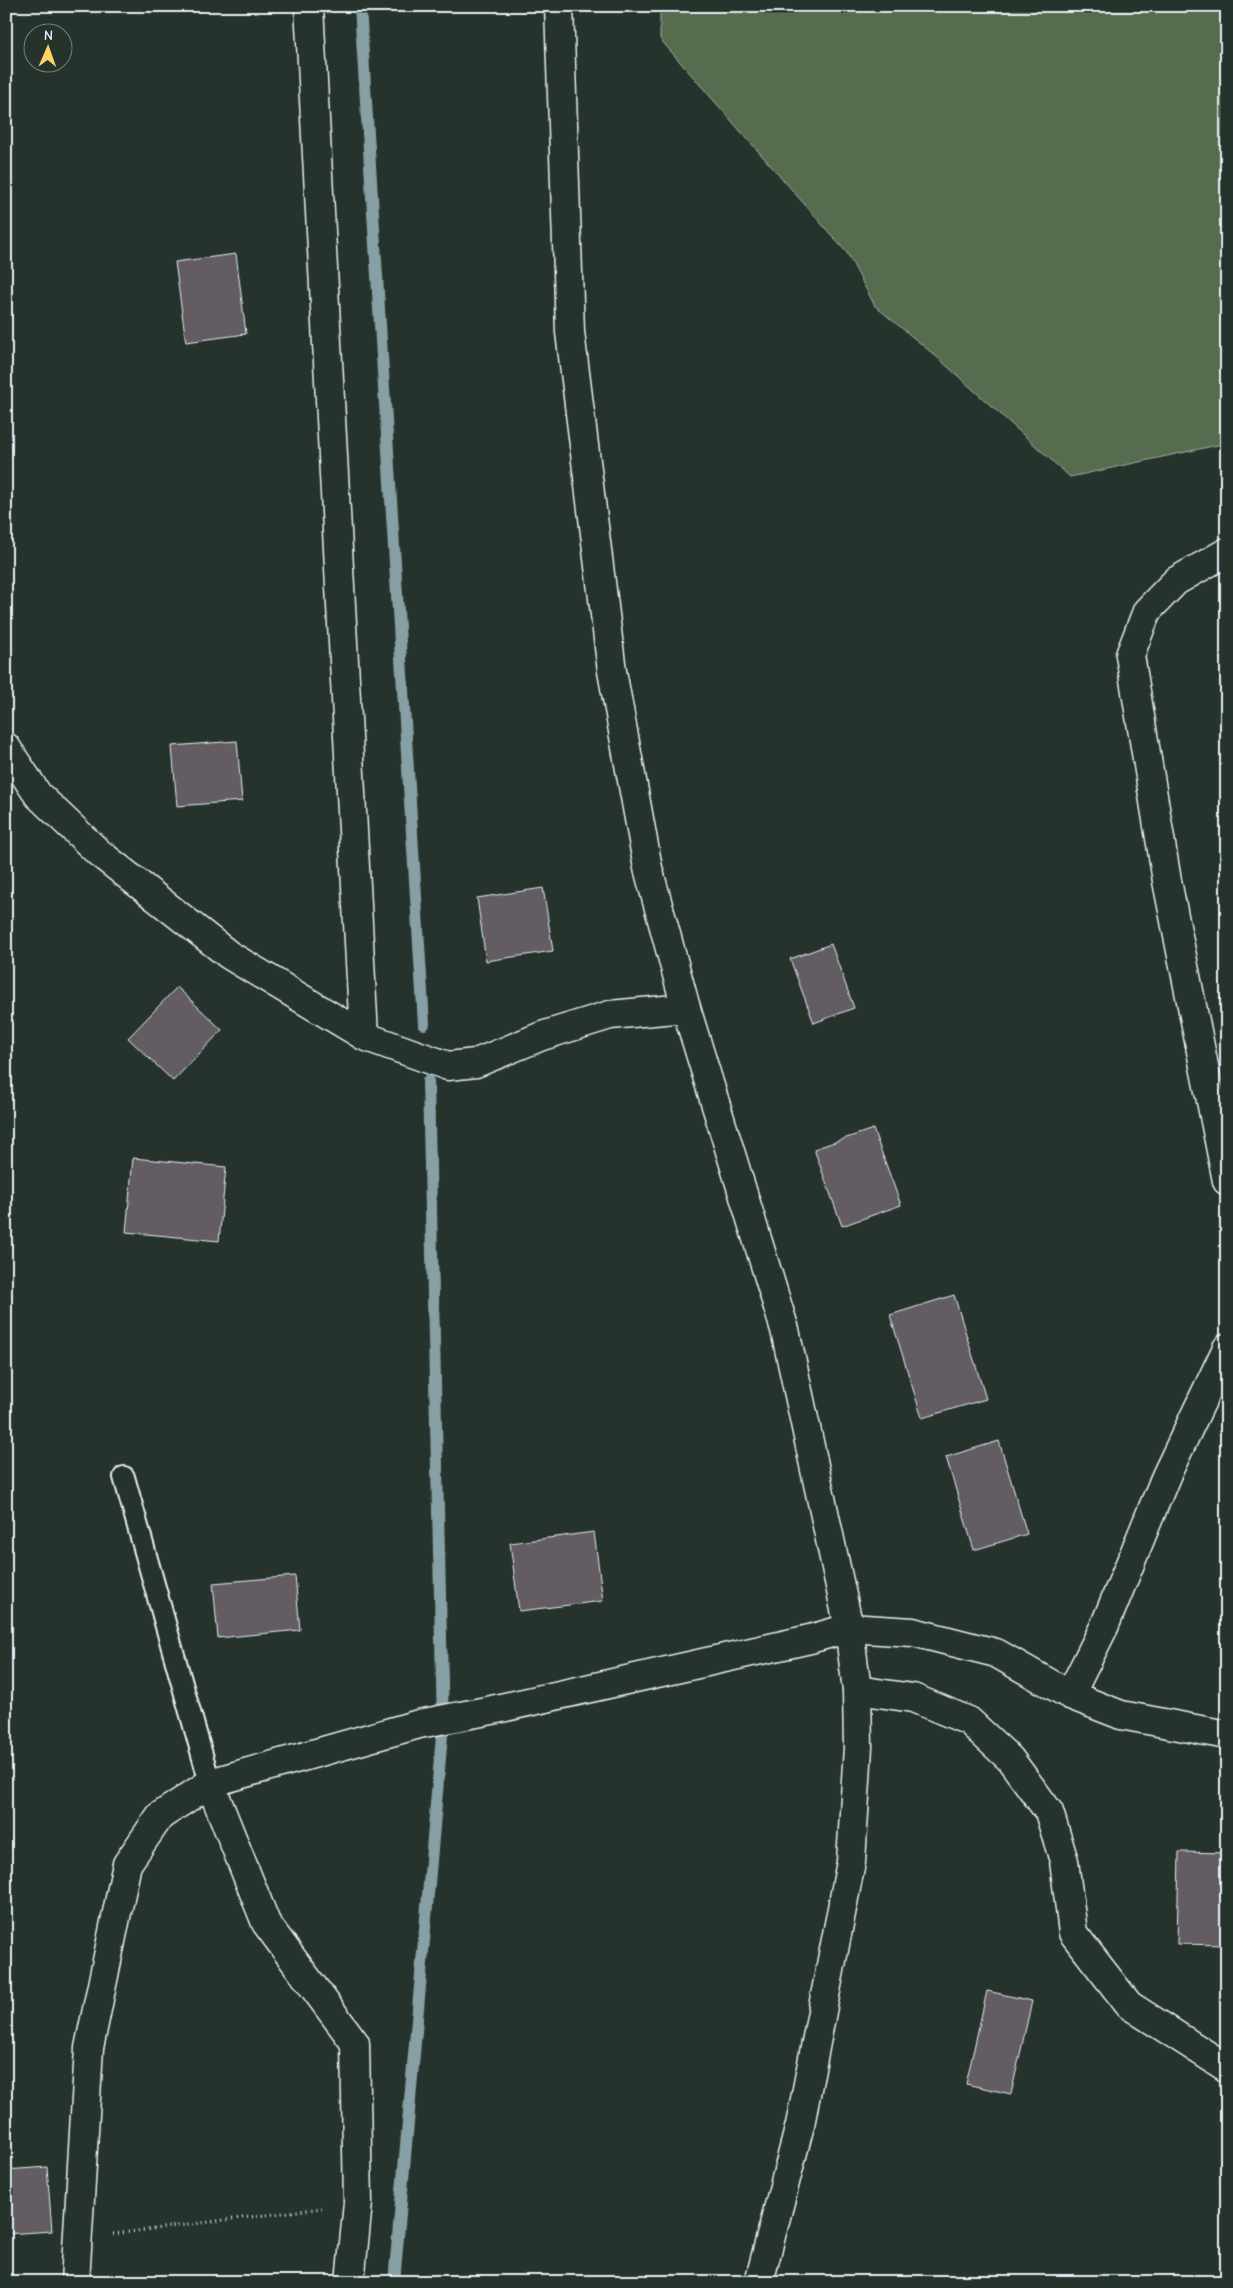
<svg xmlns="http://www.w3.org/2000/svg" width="1233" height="2288" viewBox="0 0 1233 2288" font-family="'Comic Neue',sans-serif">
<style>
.green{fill:#576c50;stroke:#a0aea4}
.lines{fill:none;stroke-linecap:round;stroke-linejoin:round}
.stream{stroke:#87a0a5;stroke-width:12}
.building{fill:#645c64;stroke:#e8f1f8}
.lane-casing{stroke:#e8f1f8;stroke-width:24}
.street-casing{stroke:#e8f1f8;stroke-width:31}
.secondary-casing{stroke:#e8f1f8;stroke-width:31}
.path{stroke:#e8f1f8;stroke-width:3;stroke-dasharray:1 4;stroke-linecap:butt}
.lane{stroke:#26332d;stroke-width:20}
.street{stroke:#26332d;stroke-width:28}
.secondary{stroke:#26332d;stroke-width:28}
</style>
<rect width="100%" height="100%" fill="#26332d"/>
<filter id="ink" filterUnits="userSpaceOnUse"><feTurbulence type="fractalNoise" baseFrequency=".02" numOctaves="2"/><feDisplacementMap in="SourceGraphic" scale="10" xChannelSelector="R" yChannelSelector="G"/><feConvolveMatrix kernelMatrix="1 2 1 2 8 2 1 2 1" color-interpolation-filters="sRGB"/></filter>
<g filter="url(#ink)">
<path class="green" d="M660,6H1227V443L1070,477L938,358L875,306L847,253L660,39Z"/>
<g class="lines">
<path class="stream" d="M360,6L424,1024
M394,2282L443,1724L428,1081"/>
</g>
<path class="building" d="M236,254L246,334L186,342L175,262Z
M237,741L242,801L177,806L172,746Z
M543,888L553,951L486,961L477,898Z
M831,944L854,1008L814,1023L790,959Z
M177,987L222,1030L173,1081L128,1038Z
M873,1129L901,1205L842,1226L814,1149Z
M133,1158L226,1167L219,1241L126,1232Z
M954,1295L986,1399L922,1418L890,1315Z
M999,1441L1027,1534L974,1550L946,1457Z
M594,1532L603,1601L519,1611L510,1543Z
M295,1576L300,1630L218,1638L213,1583Z
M1179,1852L1227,1853V1945L1177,1944Z
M987,1991L1032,2001L1011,2094L966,2084Z
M47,2167L52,2231L6,2234V2170Z
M6,2280H59V2282H6Z"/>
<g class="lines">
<defs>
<path id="lane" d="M124,1477L210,1783"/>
<path id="street" d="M309,6L364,1036
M1227,552L1176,581L1147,611L1130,655L1167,881L1227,1181
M6,747L38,795L98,852L229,955L364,1036L448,1066L476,1063L542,1036L610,1015L686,1008
M857,1690L913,1698L969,1721L1010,1759L1049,1812L1064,1861L1073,1933L1129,2005L1227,2068
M1070,1695L1104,1627L1166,1476L1227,1348
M210,1783L266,1923L355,2043L358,2203L350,2282
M75,2282L89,2048L127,1864L160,1816L210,1783L419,1724L492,1710L810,1639L849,1628L913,1632L996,1653L1070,1695L1121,1715L1227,1735"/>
<path id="secondary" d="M559,6L570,332L612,671L648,868L686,1008L785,1330L849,1628L857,1690L858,1747L851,1862L800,2125L759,2282"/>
</defs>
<use href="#lane" class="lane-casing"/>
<use href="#street" class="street-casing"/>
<use href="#secondary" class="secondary-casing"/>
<path class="path" d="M113,2234L322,2208"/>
<use href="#lane" class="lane"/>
<use href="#street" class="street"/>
<use href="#secondary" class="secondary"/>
</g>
</g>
<rect width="1233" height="2288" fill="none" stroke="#26332d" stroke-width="25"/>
<rect x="12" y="12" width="1208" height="2263" fill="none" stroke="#e8f1f8" stroke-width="2" filter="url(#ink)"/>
<g transform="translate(48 48) rotate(2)"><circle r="24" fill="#26332d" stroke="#747f7e"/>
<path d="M0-4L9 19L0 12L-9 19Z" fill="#ffd166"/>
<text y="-8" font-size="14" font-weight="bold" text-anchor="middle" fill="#e8f1f8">N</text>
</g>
</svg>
